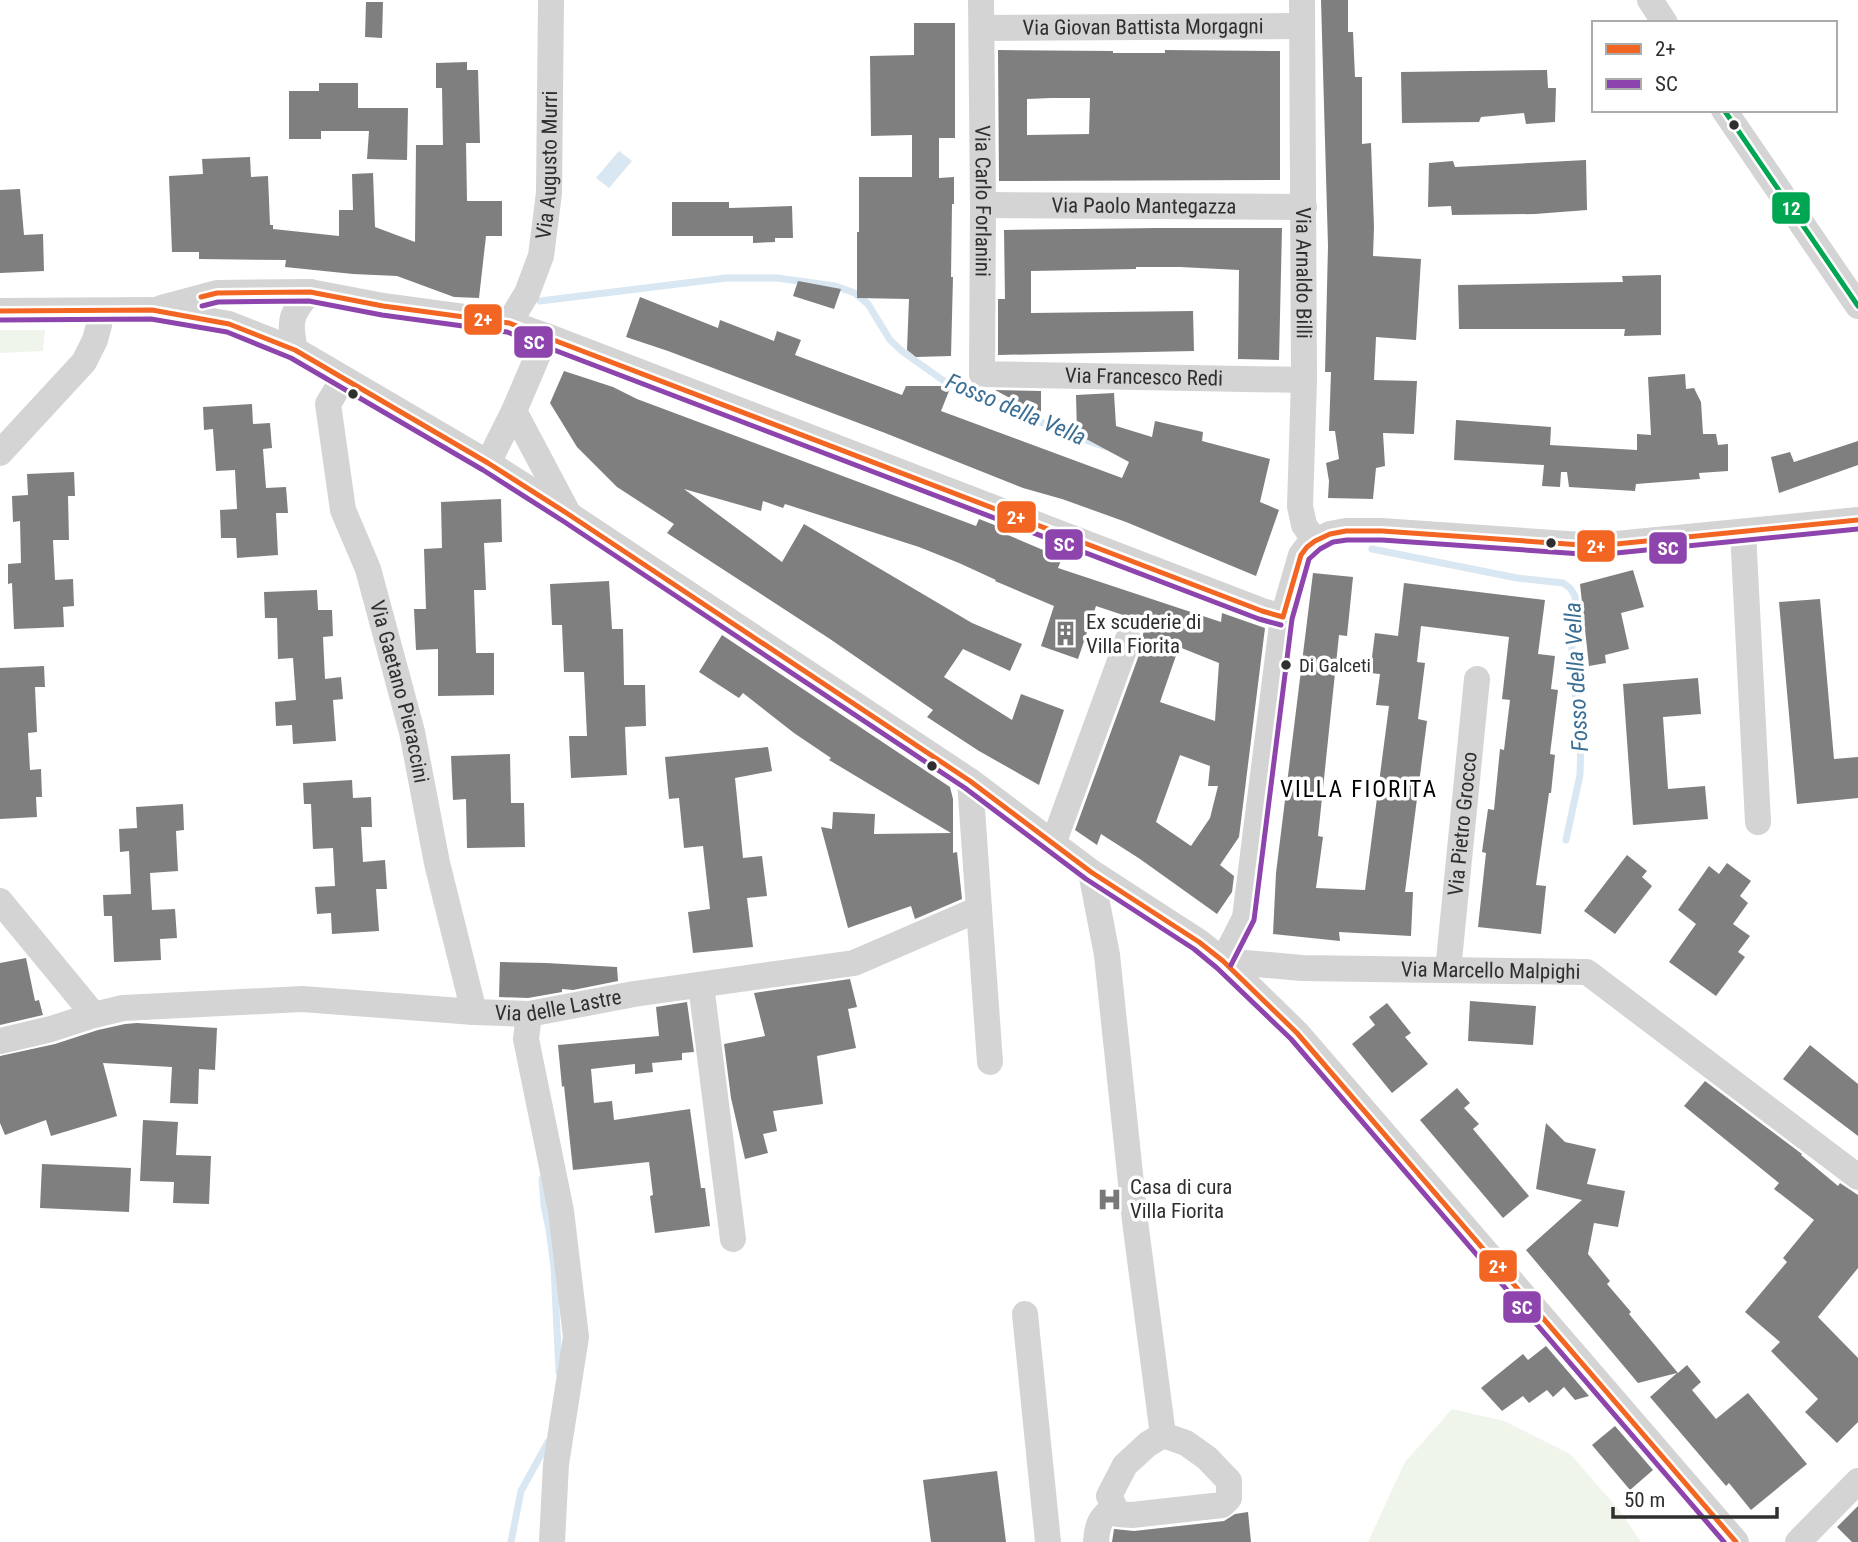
<svg xmlns="http://www.w3.org/2000/svg" width="1858" height="1542" viewBox="0 0 1858 1542" font-family="'Roboto Condensed',sans-serif">
<style>
.green{fill:#f0f5ec}
.water{fill:#d8e7f2}
.lines{fill:none;stroke-linecap:round;stroke-linejoin:round}
.stream{stroke:#d8e7f2;stroke-width:7}
.building{fill:#7f7f7f;fill-rule:evenodd}
.minor{stroke:#d4d4d4;stroke-width:26}
.bus-1-casing{stroke:#fff;stroke-width:10}
.bus-2-casing{stroke:#fff;stroke-width:10}
.bus-3-casing{stroke:#fff;stroke-width:10}
.bus-1{stroke:#f26522;stroke-width:5}
.bus-2{stroke:#8e44ad;stroke-width:5}
.bus-3{stroke:#00a651;stroke-width:5}
.bus-dot{fill:#2f2f2f;stroke:#fff;stroke-width:2.5}
.labels{text-anchor:middle;stroke-width:7;stroke-linejoin:round;paint-order:stroke}
.bus-label{font-size:19px;fill:#2f2f2f;stroke:#fff;text-anchor:start}
.street-label{font-size:21px;fill:#2f2f2f;stroke:#fff}
.poi-label{font-size:21px;fill:#2f2f2f;stroke:#fff;text-anchor:start}
.water-label{font-size:23px;font-style:italic;fill:#3a6e94;stroke:#fff}
.neighbourhood-label{font-size:23px;letter-spacing:2px;fill:#000;stroke:#fff}
.line-badge{stroke:#fff;stroke-width:2.5}
.badge-label{font-size:19px;text-anchor:middle;font-weight:bold;fill:#fff}
</style>
<rect width="100%" height="100%" fill="#fff"/>
<path class="green" d="M0,330H45L43,351L0,353Z
M1452,1409L1504,1421L1570,1454L1620,1511L1641,1542H1368L1405,1462Z"/>
<path class="water" d="M619,151L632,161L609,188L596,178Z"/>
<g class="lines">
<path class="stream" d="M540,301L726,278H777L835,286L855,293L868,304L890,340L903,352L944,381L1003,405L1068,434L1106,447
M1372,549L1517,578L1563,583L1570,588L1575,596L1576,608L1572,641V668L1581,739L1580,775L1566,840
M542,1179L544,1205L549,1229L554,1267L559,1372
M511,1542L521,1491L548,1442"/>
</g>
<path class="building" d="M1321,0H1348V32H1353L1355,77H1362V144L1371,143L1374,227L1373,256L1421,259L1416,340L1376,337L1374,380L1417,381L1414,434L1383,433L1385,466L1376,468L1373,499L1328,498L1329,481L1326,463L1339,459L1335,431H1329L1331,372H1325L1328,246Z
M366,2H383L382,38L365,37Z
M914,23H955V138H939V178L954,177V204H952L951,277H953L951,356L916,357L907,350L909,299L857,298V232H859V177H912V135L871,136L870,56L914,55Z
M998,50L1113,51V53H1165V50L1280,51V180L999,181ZM1051,98H1090L1089,134L1027,135V99Z
M467,62V70H478L480,143H466L467,201H502V236H486L479,298L454,297L397,276L353,274L285,267L286,260L199,259V252H172L169,176L203,174L202,159L250,157L251,177L268,176L270,225H273V229L339,236V210H353L352,174L373,173L375,227L415,242L416,145H443L442,88H436V63Z
M1547,70L1548,88H1556L1555,122L1526,124L1524,113L1481,117L1479,122L1402,123L1401,72Z
M319,83H358V108H408L407,160L367,159L369,131H321V139H289V91H319Z
M1586,160L1587,210L1535,214L1452,215L1451,206L1428,207L1429,163L1453,161L1455,167Z
M20,189L24,235L43,234L44,271L0,273V190Z
M672,202H729V208L792,206L793,238H775V242L753,243V236H672Z
M1158,228H1282L1279,360L1238,359L1239,270L1180,267H1136V269L1031,271V313L1193,311L1194,351L998,355V299H1005L1004,230Z
M1661,275V335L1624,336L1625,329H1459L1458,285L1623,282L1622,276Z
M798,281L841,289L834,309L793,296Z
M640,297L718,328L720,320L774,341L777,331L801,340L795,355L902,395L906,386H951L941,411L1122,478L1129,462L1077,434L1076,395L1114,393L1116,426L1152,437L1155,421L1203,432L1202,441L1270,459L1260,502L1279,510L1256,576L1126,522L1062,499L1023,488L885,433L668,351L626,337Z
M564,371L613,387L637,399L976,526L979,519L1010,531L1008,535L1062,558L1058,568L1221,622L1222,613L1265,628L1239,837L1220,865L1234,876L1232,892L1217,914L1140,859L1101,834L1097,845L1075,830L1143,644V634L1147,623L1096,606L1078,659L1041,646L1054,606L995,581L996,580L959,563L919,547L785,504L783,508L763,501L761,511L684,489L782,562L804,524L972,623L1022,644L1010,671L963,649L944,677L1012,720L1021,694L1064,710L1039,785L979,751L927,717L933,710L830,639L667,533L674,524L617,487L577,447L550,403ZM1179,647L1219,663L1215,721L1160,702ZM1180,755L1210,766L1208,786H1218L1210,818L1191,846L1156,822Z
M1685,374L1686,389L1694,388L1701,402L1703,434H1716L1718,445L1728,444V471L1699,473L1700,479L1636,484L1635,491L1569,487L1567,472H1561L1560,487L1542,486L1544,465L1454,460L1456,420L1551,427L1550,445L1637,450V434L1651,435L1648,377Z
M995,390L1041,391V415Z
M252,404L253,424L270,423L272,448L263,449L266,488L286,487L288,513H276L278,555L237,558L236,538H221L220,510L237,509L235,470L216,471L213,429L204,430L203,407Z
M1858,441V465L1779,493L1771,457L1790,452L1794,462Z
M74,472L75,496H68L69,540H53L55,580L73,579L74,606L63,607L64,627L14,629L12,583L8,584V564L21,563L20,521L13,522L12,496L28,495L27,474Z
M501,499L502,542L484,543L486,590H474L476,653H494V695L438,696V649L416,650L414,609H426L424,549L442,548L441,502Z
M1633,570L1644,607L1621,613L1629,649L1605,655L1606,663L1589,666L1580,584Z
M1313,573L1353,577L1347,636L1339,635L1318,836L1323,837L1316,888L1365,890L1389,706L1376,705L1380,674L1370,673L1375,633L1398,636L1404,583L1545,600L1538,654L1555,656L1551,689L1558,690L1550,754L1555,755L1551,793H1549L1536,885L1546,886L1541,934L1478,927L1486,853L1482,852L1488,809L1494,810L1500,749L1504,750L1510,700L1502,699L1509,637L1421,626L1417,662L1425,663L1418,719L1427,721L1405,892H1413L1411,936L1339,932L1340,941L1273,934L1276,873Z
M609,581L612,629H623L624,685H645L646,726L625,727L627,775L571,778L569,736H587L584,672H564L562,625H552L550,584Z
M317,590L318,610H332L333,636L323,637L325,679L341,677L343,699L333,700L336,741L293,744L292,725L276,726L275,702L296,700L293,658L278,659L277,618H265L264,592Z
M1820,599L1834,759L1858,757V798L1797,804L1779,602Z
M722,635L950,787L953,799V853L957,852L962,899L915,919L911,906L848,928L821,827L832,829L833,812L875,814L874,834L951,833L829,760L831,758L794,733L743,693L739,698L699,672Z
M44,666L45,687H35L37,732L28,733L30,770L41,769L42,797H36L37,817L0,819V668Z
M1698,678L1701,714L1663,717L1668,789L1705,786L1708,819L1633,825L1623,684Z
M768,747L772,771L735,778L743,858L762,856L767,896L747,898L753,947L693,953L688,912L710,909L703,846L684,848L679,798L669,799L665,757Z
M510,754L511,803H524L525,847L467,848L466,799L453,800L451,756Z
M352,780L353,798L371,797L372,827H361L363,862L385,860L387,889H376L379,931L332,934L331,913L317,914L315,887L335,886L333,848L313,849L311,804H304L303,783Z
M183,804L184,830L176,831L178,871L150,873L152,910L175,909L177,938L160,939L161,960L114,962L112,916H104L103,895L131,894L129,851L120,852L119,829L137,828L136,807Z
M1627,855L1647,871L1642,877L1652,886L1615,934L1584,911Z
M1727,863L1751,881L1740,896L1748,903L1733,924L1750,936L1738,952L1745,957L1716,996L1669,962L1696,924L1678,910L1709,866L1719,874Z
M26,958L35,1001L39,1000L43,1015L0,1025V963Z
M500,962L546,963L617,967L618,981L573,990L562,989V992L528,998L499,997Z
M850,979L857,1007L848,1009L856,1048L817,1056L823,1104L773,1111L777,1131L763,1134L768,1153L745,1159L731,1098L724,1044L765,1036L754,993Z
M1470,1001L1536,1006L1533,1045L1468,1041Z
M687,1002L694,1052L682,1053V1060L652,1063L653,1072L635,1074V1064L591,1069L594,1103L612,1101L614,1120L690,1109L701,1188H705L710,1226L655,1233L650,1196L653,1195L649,1162L573,1170L564,1086L562,1087L558,1045L659,1036L656,1007Z
M1387,1003L1411,1033L1405,1037L1428,1064L1392,1093L1352,1044L1375,1025L1369,1017Z
M137,1023L217,1028L215,1070L199,1069L198,1104L170,1103L172,1067L103,1063L117,1116L51,1136L46,1120L5,1135L0,1123V1056L55,1044L98,1030L125,1024Z
M1810,1045L1858,1084V1136L1783,1079Z
M1705,1081L1802,1154L1801,1155L1838,1186L1840,1183L1858,1195V1268L1818,1317L1858,1358V1422L1837,1443L1805,1412L1818,1399L1771,1351L1780,1342L1745,1312L1787,1262L1783,1258L1814,1220L1774,1189L1779,1183L1684,1106Z
M1457,1088L1470,1103L1464,1108L1479,1124L1473,1129L1529,1196L1503,1218L1420,1120Z
M143,1120L178,1122L176,1155L211,1156L209,1204L173,1203L174,1182L140,1181Z
M1546,1123L1565,1142L1596,1149L1587,1184L1625,1191L1618,1227L1594,1223L1588,1254L1610,1281L1607,1284L1631,1312L1629,1314L1678,1373L1687,1365L1701,1382L1692,1390L1716,1419L1748,1393L1807,1464L1751,1510L1729,1483L1726,1486L1650,1397L1677,1373L1638,1383L1526,1250L1582,1200L1536,1189Z
M42,1164L131,1168L129,1212L40,1208Z
M1546,1346L1589,1396L1575,1400L1564,1387L1553,1397L1547,1390L1529,1403L1523,1396L1502,1411L1481,1388L1523,1354L1528,1360Z
M1615,1426L1653,1470L1630,1490L1592,1445Z
M997,1471L1006,1542H931L923,1480Z
M1858,1506V1542H1852L1837,1527Z
M1248,1512L1251,1542H1112L1114,1529L1134,1531L1224,1521L1235,1514Z"/>
<g class="lines">
<g class="minor">
<path id="s1" d="M981,0L983,205L982,374L1304,380"/>
<path id="s2" d="M1302,0L1304,380L1300,506L1304,525L1315,541"/>
<path d="M1650,0L1665,23"/>
<path id="s3" d="M982,28L1302,26"/>
<path d="M1724,110L1858,306"/>
<path id="s4" d="M983,205L1304,207"/>
<path d="M161,308L217,293L310,292L383,306L509,323L546,336L1262,611L1283,617"/>
<path d="M0,311L152,310L229,324L295,350L488,463L568,514L970,781L1091,872L1199,942L1223,961L1297,1033L1736,1542"/>
<path id="s5" d="M509,323L527,293L541,256L549,193L551,0"/>
<path d="M295,350C289,321 290,314 310,292"/>
<path id="s6" d="M343,379L328,404L343,510L368,569L412,732L437,863L474,1012"/>
<path d="M514,411L567,511"/>
<path d="M0,453L84,362L95,340L99,325L100,311"/>
<path d="M488,463L514,411L546,336"/>
<path d="M1743,532L1758,822"/>
<path d="M1053,844L1128,639"/>
<path d="M1091,872L1107,955L1135,1221L1163,1435"/>
<path d="M0,901L94,1015"/>
<path d="M979,909L990,1062"/>
<path d="M1223,961L1245,918L1283,617L1301,555L1307,547L1315,541L1330,534L1346,531H1382L1596,546L1858,520"/>
<path id="s7" d="M1223,961L1302,968L1587,972L1858,1177"/>
<path id="s8" d="M1448,970L1477,679"/>
<path d="M701,985L733,1239"/>
<path d="M529,1014L526,1039L561,1211L576,1337L556,1464L552,1542"/>
<path id="s9" d="M0,1041L51,1029L94,1015L123,1008L302,999L474,1012L529,1014L634,994L854,963L979,909L970,781"/>
<path d="M1025,1314L1048,1542"/>
<path d="M1163,1435L1186,1443L1207,1458L1229,1481V1498L1222,1505L1132,1515L1118,1514L1109,1496L1125,1465L1148,1444Z"/>
<path d="M1096,1542C1097,1525 1100,1518 1113,1508"/>
<path d="M1798,1542L1858,1481"/>
</g>
<defs>
<path id="bus-1" d="M201,297L217,293L310,292L383,306L509,323L1262,611L1283,617
M0,311L152,310L229,324L295,350L488,463L568,514L970,781L1091,872L1199,942L1223,961L1297,1033L1736,1542
M1283,617L1301,555L1307,547L1315,541L1330,534L1346,531H1382L1596,546L1858,520"/>
<path id="bus-2" d="M202,306L218,302L309,301L382,315L507,332L1259,619L1281,625
M0,320L151,319L227,332L291,358L483,470L563,521L965,788L1086,879L1194,949L1217,968L1291,1039L1724,1542
M1231,965L1254,920L1292,619L1309,559L1320,549L1333,542L1347,540H1382L1596,555L1858,529"/>
<path id="bus-3" d="M1724,110L1858,306"/>
</defs>
<use href="#bus-1" class="bus-1-casing"/>
<use href="#bus-2" class="bus-2-casing"/>
<use href="#bus-3" class="bus-3-casing"/>
<use href="#bus-1" class="bus-1"/>
<use href="#bus-2" class="bus-2"/>
<use href="#bus-3" class="bus-3"/>
</g>
<defs>
<symbol id="building-bare" viewBox="-9 -9 18 18"><path d="M-4-6H4V6H1V3H-1V6H-4ZM-2.5-4.3h1.7v1.8h-1.7ZM.8-4.3h1.7v1.8H.8ZM-2.5-1h1.7V.8h-1.7ZM.8-1h1.7V.8H.8Z" fill="#787878" stroke="#fff" stroke-width="2.5" paint-order="stroke"/></symbol>
<symbol id="hospital-bare" viewBox="-9 -9 18 18"><path d="M-5-5h3v3.5h4V-5h3V5h-3V1.5h-4V5h-3Z" fill="#787878" stroke="#fff" stroke-width="2.5" paint-order="stroke"/></symbol>
</defs>
<g fill-rule="evenodd">
<use href="#building-bare" x="1048" y="616" width="35" height="35"/>
<use href="#hospital-bare" x="1092" y="1182" width="35" height="35"/>
</g>
<g class="bus-dot">
<circle cx="1734" cy="125" r="6"/>
<circle cx="353" cy="394" r="6"/>
<circle cx="1551" cy="543" r="6"/>
<circle cx="1286" cy="665" r="6"/>
<circle cx="932" cy="766" r="6"/>
</g>
<g class="labels">
<g class="bus-label">
<text x="1299" y="672">Di Galceti</text>
</g>
<g class="street-label">
<text dy="7" stroke="none"><textPath href="#s3" startOffset="161">Via Giovan Battista Morgagni</textPath></text>
<text dy="7" stroke="none"><textPath href="#s5" startOffset="166">Via Augusto Murri</textPath></text>
<text dy="7" stroke="none"><textPath href="#s1" startOffset="201">Via Carlo Forlanini</textPath></text>
<text dy="7" stroke="none"><textPath href="#s4" startOffset="161">Via Paolo Mantegazza</textPath></text>
<text dy="7" stroke="none"><textPath href="#s2" startOffset="273">Via Arnaldo Billi</textPath></text>
<text dy="7" stroke="none"><textPath href="#s1" startOffset="536">Via Francesco Redi</textPath></text>
<text dy="7" stroke="none"><textPath href="#s6" startOffset="327">Via Gaetano Pieraccini</textPath></text>
<text dy="7" stroke="none"><textPath href="#s8" startOffset="147">Via Pietro Grocco</textPath></text>
<text dy="7" stroke="none"><textPath href="#s7" startOffset="268">Via Marcello Malpighi</textPath></text>
<text dy="7" stroke="none"><textPath href="#s9" startOffset="564">Via delle Lastre</textPath></text>
</g>
<g class="poi-label">
<text x="1086" y="629">Ex scuderie di<tspan x="1086" dy="24">Villa Fiorita</tspan></text>
<text x="1130" y="1194">Casa di cura<tspan x="1130" dy="24">Villa Fiorita</tspan></text>
</g>
<g class="water-label">
<text transform="translate(1016 409) rotate(23)" y="8">Fosso della Vella</text>
<text transform="translate(1576 677) rotate(-93)" y="8">Fosso della Vella</text>
</g>
<g class="neighbourhood-label">
<text x="1359" y="797">VILLA FIORITA</text>
</g>
</g>
<g class="line-badge">
<rect x="1771" y="191" width="40" height="34" rx="7" fill="#00a651"/>
<rect x="463" y="303" width="40" height="33" rx="7" fill="#f26522"/>
<rect x="513" y="325" width="41" height="34" rx="7" fill="#8e44ad"/>
<rect x="996" y="500" width="41" height="34" rx="7" fill="#f26522"/>
<rect x="1044" y="528" width="40" height="33" rx="7" fill="#8e44ad"/>
<rect x="1576" y="529" width="40" height="34" rx="7" fill="#f26522"/>
<rect x="1648" y="531" width="40" height="34" rx="7" fill="#8e44ad"/>
<rect x="1478" y="1249" width="40" height="34" rx="7" fill="#f26522"/>
<rect x="1502" y="1290" width="40" height="34" rx="7" fill="#8e44ad"/>
</g>
<g class="badge-label">
<text x="1791" y="215">12</text>
<text x="483" y="326">2+</text>
<text x="534" y="349">SC</text>
<text x="1016" y="524">2+</text>
<text x="1064" y="551">SC</text>
<text x="1596" y="553">2+</text>
<text x="1668" y="555">SC</text>
<text x="1498" y="1273">2+</text>
<text x="1522" y="1314">SC</text>
</g>
<rect x="1592" y="21" width="245" height="91" fill="#ffffff" stroke="#acacac" stroke-width="2"/>
<rect x="1606" y="44" width="35" height="10" fill="#f26522" stroke="#acacac" stroke-width="2"/>
<text x="1655" y="56" font-size="21" fill="#2f2f2f">2+</text>
<rect x="1606" y="79" width="35" height="10" fill="#8e44ad" stroke="#acacac" stroke-width="2"/>
<text x="1655" y="91" font-size="21" fill="#2f2f2f">SC</text>
<path d="M1613 1507v10h164v-10" fill="none" stroke="#2f2f2f" stroke-width="3.5"/>
<text x="1624" y="1507" font-size="21" fill="#2f2f2f" stroke="#ffffff" stroke-width="5" paint-order="stroke">50 m</text>
</svg>
